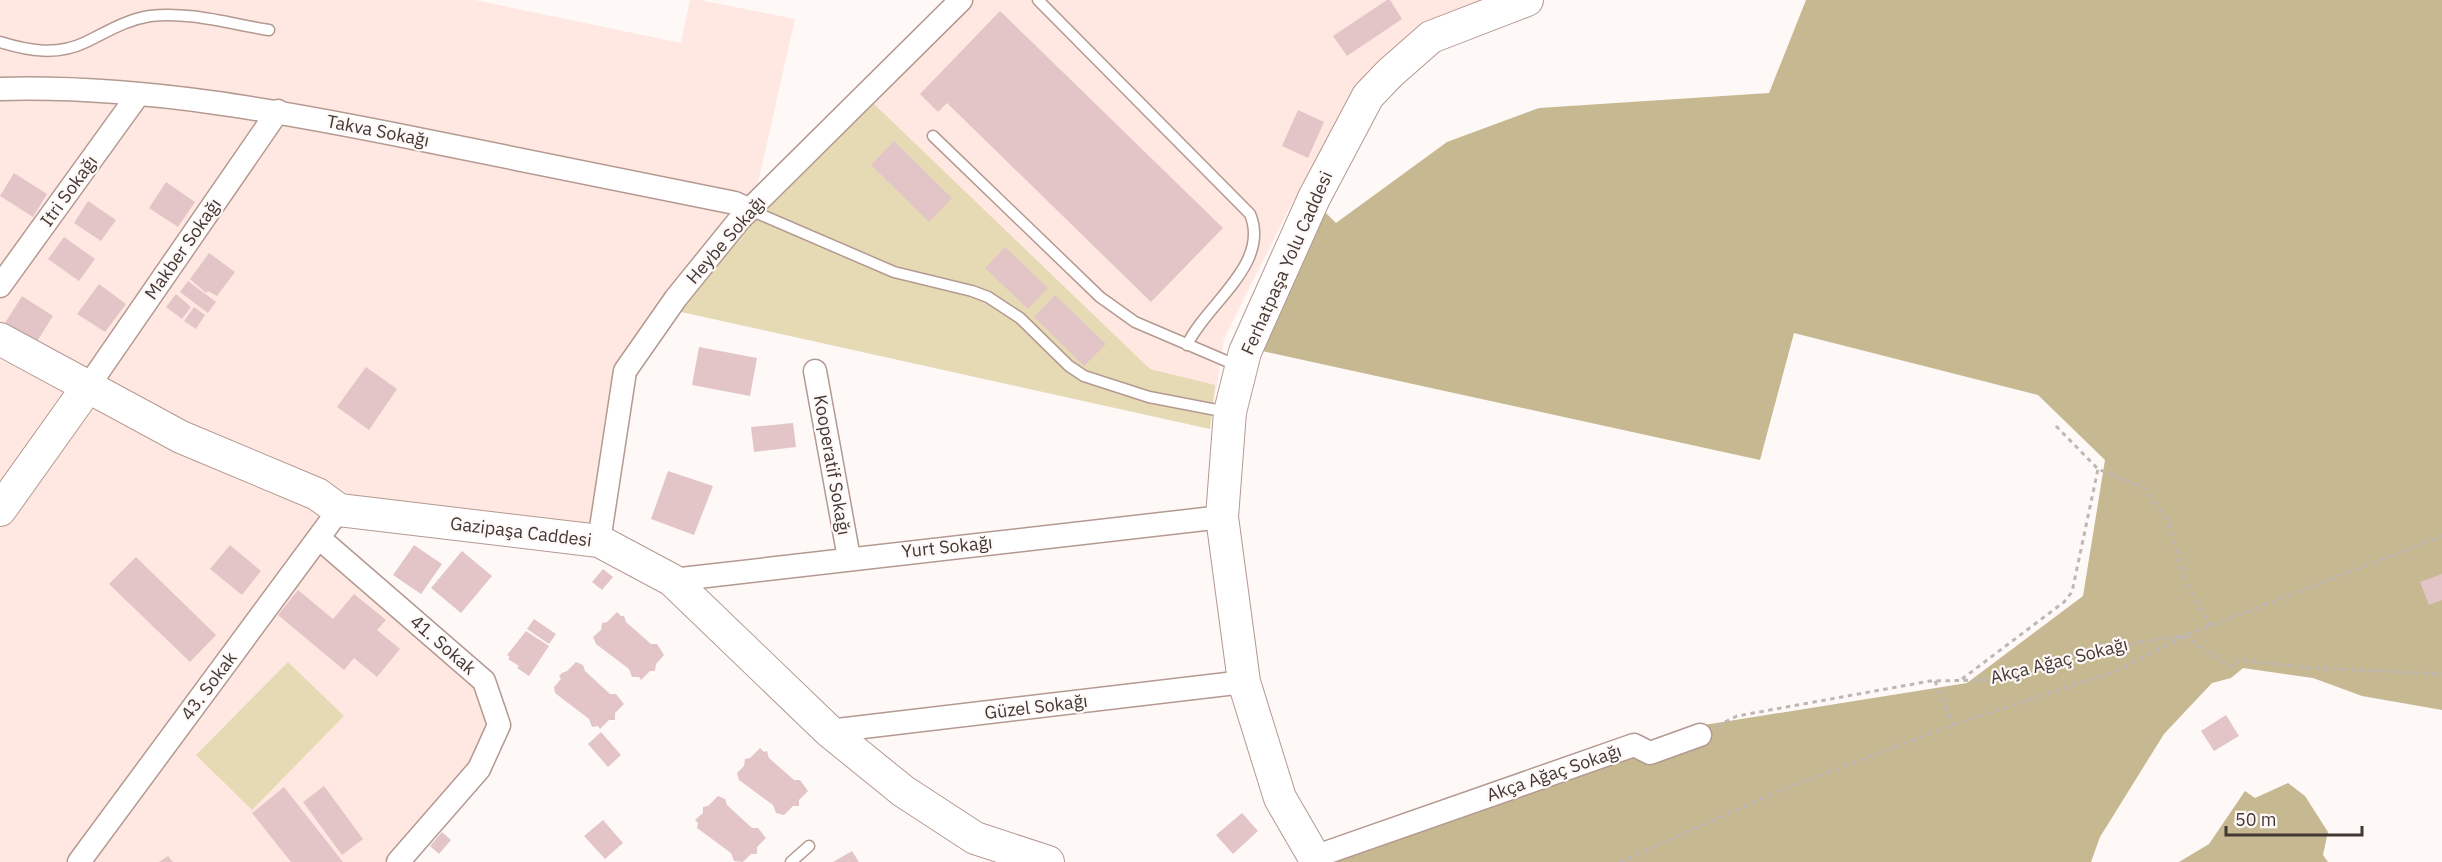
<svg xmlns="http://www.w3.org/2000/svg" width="2442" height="862" viewBox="0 0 2442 862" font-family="'IBM Plex Sans',sans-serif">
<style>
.built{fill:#ffe8e1}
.green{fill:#e6dab5}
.forest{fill:#c6b891}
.building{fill:#e3c5c7}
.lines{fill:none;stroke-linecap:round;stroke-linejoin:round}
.lane-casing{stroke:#b49991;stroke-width:13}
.street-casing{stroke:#b49991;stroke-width:25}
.secondary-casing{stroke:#b49991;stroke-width:34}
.path{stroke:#bfb7b5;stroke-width:3;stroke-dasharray:4.5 4.5;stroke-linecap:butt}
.lane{stroke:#fff;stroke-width:10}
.street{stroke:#fff;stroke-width:22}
.secondary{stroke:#fff;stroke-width:32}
.labels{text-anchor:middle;stroke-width:4.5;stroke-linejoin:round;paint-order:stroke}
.street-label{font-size:18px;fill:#423733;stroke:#fef8f7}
</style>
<rect width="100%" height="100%" fill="#fef8f7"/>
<path class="built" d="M0,0H475L681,43L690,0H700L795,19L757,187L948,0H1483L1429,22L1356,85L1291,205L1224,339L1210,429L677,311L637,376L605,548L345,516L328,540L486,674L507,712L493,761L404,862H0Z"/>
<path class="green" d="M874,104L1150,369L1215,385L1210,429L677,311L747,224Z
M288,662L344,716L252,810L196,755Z"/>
<path class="forest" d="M1806,0H2442V710L2362,696L2313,678L2243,668L2231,678L2212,683L2164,734L2100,837L2091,862H1335L1343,852L1632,758L1659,760L1708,744L1704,725L1967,683L2083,596L2105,460L2038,395L1794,333L1760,460L1262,351L1323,210L1336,223L1447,142L1539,108L1769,93Z
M2288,783L2305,796L2328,832L2323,855L2328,862H2179L2209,844L2245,791L2255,798Z"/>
<path class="building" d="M1387,0H1390L1402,19L1347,56L1333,36Z
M1000,11L1223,228L1151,302L947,103L938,112L920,94Z
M1298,110L1324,122L1308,158L1282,146Z
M894,141L952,198L929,222L871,165Z
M14,173L47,194L33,217L0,196Z
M166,182L195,202L178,227L149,208Z
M88,201L116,220L101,241L74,223Z
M64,237L95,259L79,281L48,259Z
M1005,247L1048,288L1028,309L985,268Z
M209,253L235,272L217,296L208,291L206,293L190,279Z
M188,281L216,302L208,313L180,292Z
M99,284L126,304L105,332L77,314Z
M176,294L191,307L182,319L166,307Z
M1055,295L1106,344L1084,366L1034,317Z
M22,296L53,316L36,343L5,323Z
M194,307L205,315L196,329L184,321Z
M699,347L757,358L750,396L692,385Z
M366,367L397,389L369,430L337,407Z
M793,423L796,447L754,452L751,427Z
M668,471L713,486L694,535L651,519Z
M230,545L261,571L242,595L210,569Z
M414,545L442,564L421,594L393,575Z
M462,551L492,576L461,613L431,588Z
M136,557L216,635L190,662L109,584Z
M603,569L613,577L602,590L592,582Z
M2442,574V600L2429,605L2420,582Z
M298,590L333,619L354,594L386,620L377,630L400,649L377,677L354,658L344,670L278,615Z
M617,612L621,616H624L626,622L651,644H657L664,655L656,664L655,671H650L641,680L639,677H632L629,669L596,644L593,637L601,630L602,623L607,622Z
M534,619L556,634L549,644L527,629Z
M526,631L549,646L529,676L517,668L519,666L508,659L510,657L507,655Z
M576,662L583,665L585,671L610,694H616L624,704L615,713V720H609L600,729L598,726L592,727L589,719L555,693L554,687L561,679L559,676L562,673L567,671Z
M2226,715L2239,736L2214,751L2201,731Z
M601,732L621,755L608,767L588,744Z
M760,748L764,752L767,751L769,758L794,780H800L808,791L799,800V806H793L784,815L776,813L773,805L739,780L737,773L744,766L745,759L750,758Z
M324,786L363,839L342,855L303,802Z
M284,787L343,862H291L252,813Z
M718,796L725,799L727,805L752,828H758L766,838L757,847V854H751L743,862L734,861L731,853L697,828L698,823L695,820L703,813V807L708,806Z
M1242,813L1258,831L1233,854L1216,835Z
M603,820L623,843L605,859L584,836Z
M442,832L451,840L439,854L430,846Z
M852,851L859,862H833Z
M168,856L173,862H159Z"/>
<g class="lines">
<defs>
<path id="lane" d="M1038,0L1250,214C1271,264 1206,304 1187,345
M0,42C29,51 57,56 86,42C107,32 125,20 150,16C188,11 231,24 269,30
M933,136L1100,297L1135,322L1238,366
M750,210L894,272L972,291L988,297L1020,318L1069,366L1084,376L1149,397L1227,412
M791,862L809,846"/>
<path id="street" d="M0,89C143,85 284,112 423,140C527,161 631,182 735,203L750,210
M0,286L138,95
M815,371L849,558
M87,388L278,111
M319,538L484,681L499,725L479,769L398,862
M599,541L625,371L676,298L740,219L961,0
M672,580L1222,517
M829,731L1244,682
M1314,857L1634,745L1650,753L1700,735
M79,862L339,510"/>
<path id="secondary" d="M0,339L181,437L317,494L339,510L599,541L672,580L829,731L903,791L975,838L1048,862
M0,510L87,388
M1317,862L1280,798L1244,682L1222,517L1230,412L1245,352L1314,198L1368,96L1390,73L1431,37L1527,0"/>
</defs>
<use href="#lane" class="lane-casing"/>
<use href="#street" class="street-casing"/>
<use href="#secondary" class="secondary-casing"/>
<path class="path" d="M2056,426L2098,469L2144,488L2168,521L2186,583L2211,626
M1962,679L2064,602L2072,592L2098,469
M1935,681L1953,725
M1717,726L1737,716L1930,681L1987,680L2138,642L2184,636L2231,667L2239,660L2311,668L2442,674
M1620,862L1781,790L1953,725L2119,670L2184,636L2442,536"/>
<use href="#lane" class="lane"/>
<use href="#street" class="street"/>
<use href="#secondary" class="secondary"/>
</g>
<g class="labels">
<g class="street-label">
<text transform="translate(378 131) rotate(11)" y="6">Takva Sokağı</text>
<text transform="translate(69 191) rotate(-54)" y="6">Itri Sokağı</text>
<text transform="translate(726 240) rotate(-49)" y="6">Heybe Sokağı</text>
<text transform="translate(183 249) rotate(-55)" y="6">Makber Sokağı</text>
<text transform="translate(1287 263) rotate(-66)" y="6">Ferhatpaşa Yolu Caddesi</text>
<text transform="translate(832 465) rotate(80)" y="6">Kooperatif Sokağı</text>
<text transform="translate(521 532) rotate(7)" y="6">Gazipaşa Caddesi</text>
<text transform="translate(947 547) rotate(-6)" y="6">Yurt Sokağı</text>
<text transform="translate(443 645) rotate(41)" y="6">41. Sokak</text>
<text transform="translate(2059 661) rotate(-14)" y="6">Akça Ağaç Sokağı</text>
<text transform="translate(209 686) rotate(-53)" y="6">43. Sokak</text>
<text transform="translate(1036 707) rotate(-7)" y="6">Güzel Sokağı</text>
<text transform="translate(1554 773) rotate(-19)" y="6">Akça Ağaç Sokağı</text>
</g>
</g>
<path d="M2226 826v9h136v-9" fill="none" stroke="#423733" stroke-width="3"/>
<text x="2235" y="826" font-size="18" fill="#423733" stroke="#fef8f7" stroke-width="4.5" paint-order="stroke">50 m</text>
</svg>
